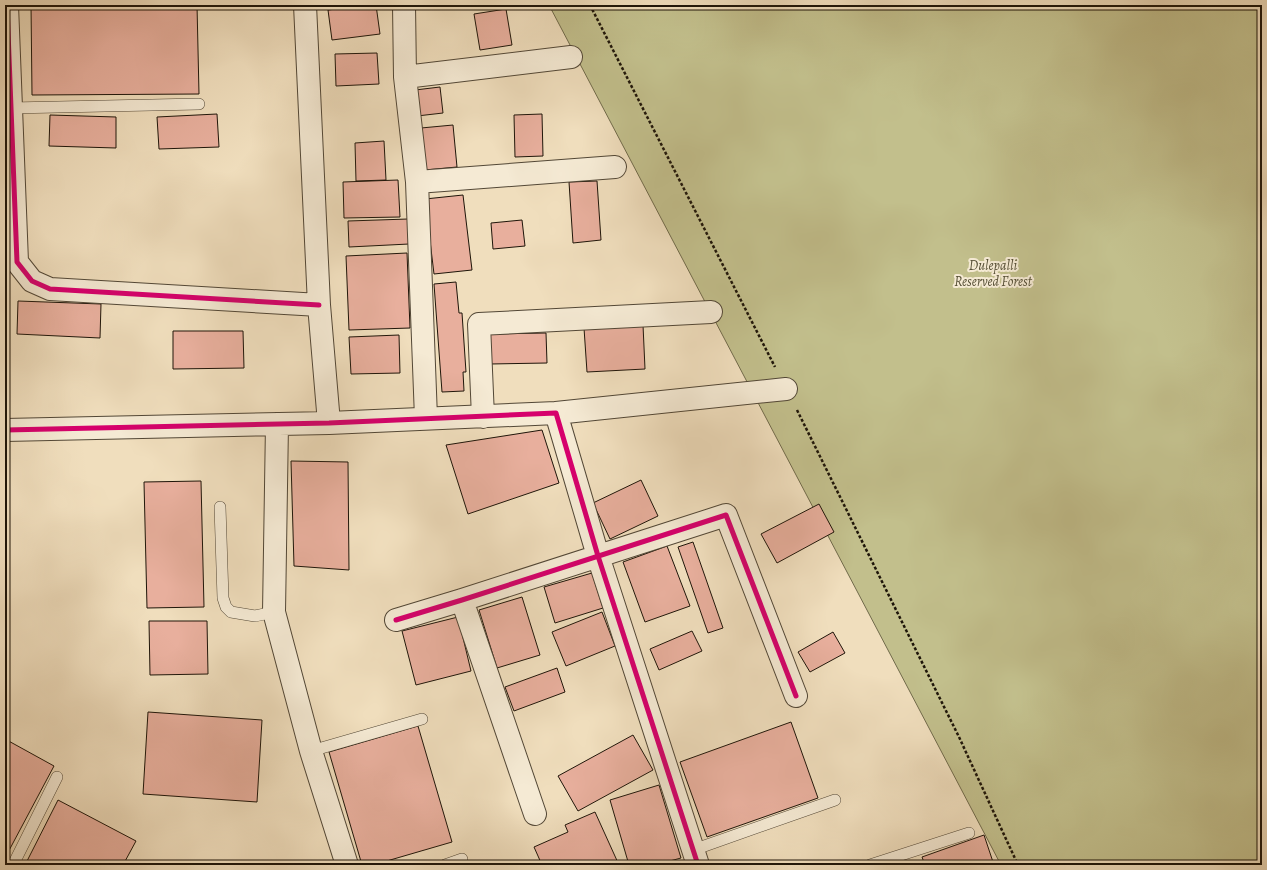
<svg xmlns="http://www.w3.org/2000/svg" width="1267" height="870" viewBox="0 0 1267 870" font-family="Alegreya,serif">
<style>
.green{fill:#c2bf8c;stroke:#706a4a}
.building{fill:#e8af9d;stroke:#1e1509}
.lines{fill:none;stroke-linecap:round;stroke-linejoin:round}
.service-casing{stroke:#524736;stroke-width:12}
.minor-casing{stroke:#524736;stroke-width:24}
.path{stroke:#1e1509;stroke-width:2.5;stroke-dasharray:3 2;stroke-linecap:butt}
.service{stroke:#f5ead4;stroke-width:11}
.minor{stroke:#f5ead4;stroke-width:22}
.cycleway-casing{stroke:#f5ead4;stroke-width:8}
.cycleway{stroke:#d6006c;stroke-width:5}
.labels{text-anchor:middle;stroke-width:4;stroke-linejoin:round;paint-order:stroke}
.park-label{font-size:14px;font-style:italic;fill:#575037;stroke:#f5ead4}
</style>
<rect width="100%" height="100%" fill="#f0debd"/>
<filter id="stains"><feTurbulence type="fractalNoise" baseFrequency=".005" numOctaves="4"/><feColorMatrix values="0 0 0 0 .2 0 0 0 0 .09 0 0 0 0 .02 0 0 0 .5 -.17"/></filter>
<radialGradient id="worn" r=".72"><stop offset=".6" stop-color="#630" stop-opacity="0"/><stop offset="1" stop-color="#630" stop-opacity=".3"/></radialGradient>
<path class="green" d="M549,5H1262V865H1001Z"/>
<path class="building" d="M31,5H197L199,94L32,95Z
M369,5H376L380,34L332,40L328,10Z
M417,5H430L417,9Z
M454,5H473L454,7Z
M506,9L512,45L480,50L474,14Z
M377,53L379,84L336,86L335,54Z
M440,87L443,113L417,116L415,90Z
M217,114L219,147L159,149L157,117Z
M542,114L543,156L515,157L514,115Z
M50,115L116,117V148L49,146Z
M453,125L457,167L425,170L421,128Z
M384,141L386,180L356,181L355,143Z
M398,180L400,217L344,218L343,182Z
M597,181L601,240L573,243L569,182Z
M463,195L472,270L434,274L425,199Z
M408,219L409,244L349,247L348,221Z
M522,220L525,246L493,249L491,223Z
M407,253L410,328L349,330L346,256Z
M456,282L459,313H462L466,372H463L464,391L442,392L434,284Z
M18,301L101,304L100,338L17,334Z
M643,325L645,369L587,372L584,328Z
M173,331H243L244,368L173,369Z
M546,333L547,363L490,364L489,334Z
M399,335L400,373L351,374L349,337Z
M542,430L559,483L468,514L446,445Z
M291,461L348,462L349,570L294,566Z
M641,480L658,516L610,539L593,503Z
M201,481L204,607L147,608L144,482Z
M819,504L834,532L777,563L761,534Z
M693,542L723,628L708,633L678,547Z
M667,546L690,606L645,622L623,562Z
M592,573L603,608L555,623L544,587Z
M522,597L540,655L497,668L479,610Z
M602,612L615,646L566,666L552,632Z
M458,617L471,671L416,685L402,631Z
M149,621H207L208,674L150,675Z
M692,631L702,651L659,670L650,649Z
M833,632L845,653L810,672L798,652Z
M557,668L565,692L514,711L505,687Z
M148,712L262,720L257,802L143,794Z
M791,722L818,798L707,837L680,762Z
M418,726L452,842L373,865H362L329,752Z
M633,735L653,770L578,811L558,776Z
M5,739L54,766L5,858Z
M659,785L681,858L655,865H629L610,800Z
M58,800L136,841L123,865H25Z
M595,812L619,865H542L534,847L568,832L565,825Z
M984,835L994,865H925L922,857Z"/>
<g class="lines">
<defs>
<path id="service" d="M11,108L199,104
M220,507L223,598L226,607L231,612L255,616L274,612
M311,751L422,719
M693,850L835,800
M13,865L57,777
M445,865L462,859
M870,865L969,833"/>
<path id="minor" d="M7,5L17,262L32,281L50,289L319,305
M305,5L319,305L329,423
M404,5L405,77L417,182L426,418
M405,77L571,57
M417,182L615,167
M556,413L786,389
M483,417L479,324L711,312
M277,424L274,612L311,751L347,865
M5,430L329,423L556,413L598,556L698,865
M462,600L535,814
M396,620L462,600L726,515L796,696"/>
</defs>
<use href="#service" class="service-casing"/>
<use href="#minor" class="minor-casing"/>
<path class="path" d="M590,5L775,367
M797,410L959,737L1018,865"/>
<use href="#service" class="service"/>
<use href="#minor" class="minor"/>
<defs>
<path id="cycleway" d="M7,5L17,262L32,281L50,289L319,305
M5,430L329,423L556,413L598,556L698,865
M396,620L462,600L726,515L796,696"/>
</defs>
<use href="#cycleway" class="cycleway-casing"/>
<use href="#cycleway" class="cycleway"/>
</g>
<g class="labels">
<g class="park-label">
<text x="993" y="270">Dulepalli<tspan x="993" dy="16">Reserved Forest</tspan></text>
</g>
</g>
<rect width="1267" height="870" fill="none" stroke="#f0debd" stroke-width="20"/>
<rect x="6" y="6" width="1255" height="858" fill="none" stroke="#1e1509" stroke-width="2"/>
<rect x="10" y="10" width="1247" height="850" fill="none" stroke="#1e1509"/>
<rect width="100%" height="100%" filter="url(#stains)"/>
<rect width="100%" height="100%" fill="url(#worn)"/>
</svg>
